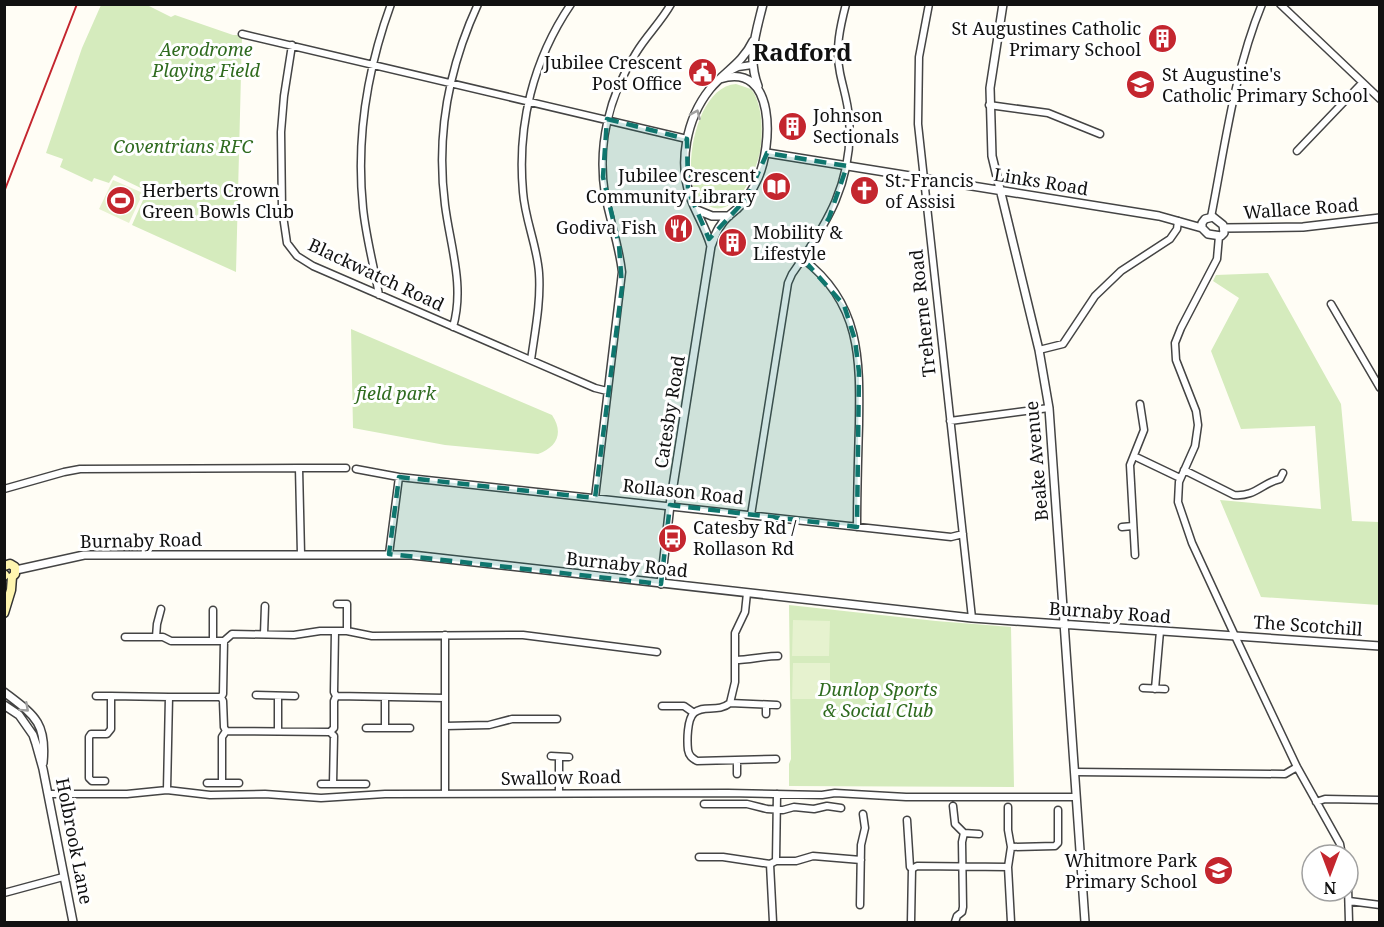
<svg xmlns="http://www.w3.org/2000/svg" width="1384" height="927" viewBox="0 0 1384 927" font-family="'Noto Serif',serif">
<style>
.green{fill:#d5ebbd}
.pitch{fill:#e6f2cf}
.lines{fill:none;stroke-linecap:round;stroke-linejoin:round}
.minor-casing{stroke:#444;stroke-width:9}
.tertiary-casing{stroke:#444;stroke-width:10}
.secondary-casing{stroke:#333;stroke-width:11}
.minor{stroke:#fff;stroke-width:6}
.tertiary{stroke:#fff;stroke-width:7}
.secondary{stroke:#fff6b0;stroke-width:8}
.rail{stroke:#c4262e;stroke-width:2}
.oneway{stroke:#a0a0a0}
.marked{fill:#0f766e;fill-opacity:0.2;stroke:#0f766e;stroke-width:4.5;stroke-dasharray:12 8;stroke-linejoin:round}
.labels{text-anchor:middle;stroke-width:6;stroke-linejoin:round;paint-order:stroke}
.poi-label{font-size:18px;fill:#111;stroke:#fff;text-anchor:start}
.park-label{font-size:18px;font-style:italic;fill:#2f6b1f;stroke:#fff}
.street-label{font-size:18px;fill:#111;stroke:#fff}
.district-label{font-size:24px;font-weight:bold;fill:#111;stroke:#fff}
</style>
<rect width="100%" height="100%" fill="#fffdf5"/>
<path class="green" d="M101,5H147L171,17L175,15L233,35H242L236,272L132,225L147,191L114,175L109,183L94,178L92,182L60,167L63,159L46,153L82,48Z
M736,84L751,89C763,104 763,134 760,152C756,171 738,213 714,208C706,206 700,201 696,194C682,165 698,86 736,84Z
M1268,273L1341,404L1352,521L1379,522V605L1261,597L1220,500L1321,509L1315,426L1241,429L1211,351L1239,298L1213,281L1216,275Z
M351,329L552,415C564,433 557,447 538,454L445,445L353,428Z
M789,605L936,621L1011,627L1014,787L789,786V764L791,759Z"/>
<path class="pitch" d="M113,180L143,193L129,223L99,209Z
M793,620L830,621L829,656H792Z
M793,663H830V699H792Z"/>
<g class="lines">
<defs>
<path id="minor" d="M929,4L919,57L918,124L972,618
M1280,4L1380,99
M242,34L687,139
M292,45L284,96L281,132L282,209L287,243L297,256L313,266L595,388L607,391
M730,71L738,67L752,65
M989,105L1048,113L1100,134
M1297,151L1362,83
M1211,217C1225,146 1234,72 1262,4
M1219,236L1217,259L1181,328L1175,343L1176,360L1196,411L1198,425L1195,446L1179,482L1178,502L1192,543L1235,636L1297,767L1340,844L1342,855
M803,259C861,303 860,359 859,425C858,459 857,493 857,527
M379,295C374,266 366,238 363,208C356,139 367,70 391,4
M1331,304L1380,388
M453,327C465,286 450,245 445,205C436,136 449,67 478,4
M1039,350L1063,344L1095,296L1121,271L1170,239L1177,229L1178,221
M531,360C535,331 541,302 539,273C537,245 525,220 523,192C517,125 533,60 571,4
M950,421L1049,408
M1134,456L1180,478
M299,468H346
M356,469L399,477L951,537L963,534
M1184,470L1234,495C1255,497 1262,483 1280,479L1283,473
M4,489L64,472L80,469L299,468L301,554
M595,498L622,272C619,245 610,221 605,195C597,145 609,96 636,53C646,36 661,22 671,4
M751,515L788,283L792,274C827,224 854,181 849,118C848,102 843,88 840,73C835,49 840,27 846,4
M1122,527L1133,526
M389,554L399,477
M1135,555L1130,465L1144,430L1140,404
M747,593L745,612L735,633V682L730,703C718,713 703,704 694,713C687,719 687,741 688,750C689,756 692,758 697,761L776,759
M337,604H347V631
M264,634L265,606
M125,637H163L171,641H224
M156,637L157,624L161,609
M213,641V610
M735,660C750,660 763,656 778,656
M1143,688L1165,689
M1155,689L1160,631
M256,695L295,696
M96,696H111
M278,696V731
M336,696L445,698
M730,703L777,705
M662,706H684L694,713
M766,714V705
M445,726L489,725L512,719H557
M366,728H410
M385,728V697
M226,731L330,732
M551,756L569,757
M1075,772L1285,774L1297,767
M737,774V760
M105,781H92L89,778V737L91,734H107L111,729V696L169,697
M207,783H239
M222,783V737L226,731L224,727L223,701L221,697L223,694L224,641L232,634L294,635L320,631H347L372,636L523,635L657,652
M321,784H333L334,736L330,732L334,728V701L336,696L334,692L335,631
M333,784H366
M167,790L169,697H221
M559,793V757
M48,794H127L167,790L210,795L265,794L321,798L385,794L728,793L822,795L835,793L906,797H1076
M445,794V635
M1316,802L1325,799L1380,800
M704,804H747L767,809L783,810L794,807L814,809L827,806L841,808
M953,806L955,824L964,833L979,834
M1008,807V830L1011,847L1008,867L1011,922
M907,820L910,867L912,869L911,922
M1011,847L1055,846L1058,843V810
M699,857H723L770,864
M776,861H796L813,856L861,860
M912,869L917,866L1008,867
M1348,887L1349,922
M4,893L63,877
M1349,901L1380,905
M860,905L861,845L865,828L863,814
M773,922L770,864L776,861L777,794
M955,922L957,916L962,912L963,907L962,842L964,833"/>
<path id="tertiary" d="M1003,4L990,88L992,156L1039,350L1049,408L1085,922
M758,86C747,57 756,33 763,4
M767,153L1159,216L1202,228
M697,210L712,216H729
M1213,217L1223,225L1224,233L1221,236L1208,234L1202,228V223L1205,219Z
M1224,228L1303,227L1380,218
M711,246C706,228 697,215 691,199C678,163 686,119 710,89C725,71 742,64 753,41
M16,570L84,555H412L972,618L1380,646
M661,584L670,505L711,246C714,239 716,231 721,225C725,218 731,214 737,209C746,201 753,189 758,178C772,147 777,61 720,79
M4,692C34,715 47,722 43,763
M4,705L19,715L33,735L36,744L43,769L73,922"/>
<path id="secondary" d="M4,566L10,564L15,567V574L12,577
M4,576L5,575
M4,613L11,590L12,577"/>
</defs>
<use href="#minor" class="minor-casing"/>
<use href="#tertiary" class="tertiary-casing"/>
<use href="#secondary" class="secondary-casing"/>
<use href="#minor" class="minor"/>
<use href="#tertiary" class="tertiary"/>
<use href="#secondary" class="secondary"/>
<path class="rail" d="M4,192L77,4"/>
</g>
<defs><path id="oneway-chevron" d="M-2-3.5L2.5 0L-2 3.5" fill="none" stroke-width="1.6" stroke-linecap="round" stroke-linejoin="round" transform="scale(1.5)"/></defs>
<g class="oneway">
<use href="#oneway-chevron" transform="translate(696 114) rotate(-66)"/>
<use href="#oneway-chevron" transform="translate(25 708) rotate(42)"/>
</g>
<path class="marked" d="M607,119L687,139L688,190L709,239L747,198L767,153L847,166L829,218L803,259L844,305L855,340L859,372L857,527L670,505L661,584L389,554L399,477L595,498L622,287L619,245L603,177Z"/>
<defs>
<symbol id="building-disc" viewBox="-11 -11 22 22"><circle r="9.5" fill="#c4262e" stroke="#fff"/><path d="M-4-6H4V6H1V3H-1V6H-4ZM-2.5-4.3h1.7v1.8h-1.7ZM.8-4.3h1.7v1.8H.8ZM-2.5-1h1.7V.8h-1.7ZM.8-1h1.7V.8H.8Z" fill="#fff"/></symbol>
<symbol id="civic-disc" viewBox="-11 -11 22 22"><circle r="9.5" fill="#c4262e" stroke="#fff"/><path d="M-.6-6.5H3V-4.5H.6V-3L4-1V1h2V6H-6V1h2V-1L-.6-3ZM-1.2 2.5V6h2.4V2.5Z" fill="#fff"/></symbol>
<symbol id="school-disc" viewBox="-11 -11 22 22"><circle r="9.5" fill="#c4262e" stroke="#fff"/><path d="M0-5L7-2L0 1L-7-2ZM-4 1L0 2.5L4 1V4Q0 6-4 4Z" fill="#fff"/></symbol>
<symbol id="library-disc" viewBox="-11 -11 22 22"><circle r="9.5" fill="#c4262e" stroke="#fff"/><path d="M-6-4Q-3-5.5-.7-3.5V5Q-3 3-6 4ZM6-4Q3-5.5 .7-3.5V5Q3 3 6 4Z" fill="#fff"/></symbol>
<symbol id="church-disc" viewBox="-11 -11 22 22"><circle r="9.5" fill="#c4262e" stroke="#fff"/><path d="M-1.2-6h2.4v3.5h3.3v2.4h-3.3V6h-2.4V-.1h-3.3v-2.4h3.3Z" fill="#fff"/></symbol>
<symbol id="stadium-disc" viewBox="-11 -11 22 22"><circle r="9.5" fill="#c4262e" stroke="#fff"/><path d="M0-5a6.5 5 0 1 0 0 10a6.5 5 0 1 0 0-10ZM-3.5-1.8h7v3.6h-7Z" fill="#fff"/></symbol>
<symbol id="restaurant-disc" viewBox="-11 -11 22 22"><circle r="9.5" fill="#c4262e" stroke="#fff"/><path d="M-5-6h1v4h1v-4h1v4h1v-4h1v5L-1.5 .5V6h-2V.5L-5-1ZM5-6V6H3V1.5H1.5Q1.5-4 5-6Z" fill="#fff"/></symbol>
<symbol id="bus-disc" viewBox="-11 -11 22 22"><circle r="9.5" fill="#c4262e" stroke="#fff"/><path d="M-5-6H5V4H4V6H2V4H-2V6H-4V4H-5ZM-3.5-4V0h7V-4ZM-3.5 1.2v1.5H-2V1.2ZM2 1.2v1.5H3.5V1.2Z" fill="#fff"/></symbol>
</defs>
<g fill-rule="evenodd">
<use href="#building-disc" x="1146" y="22" width="33" height="33"/>
<use href="#civic-disc" x="686" y="56" width="33" height="33"/>
<use href="#school-disc" x="1124" y="68" width="33" height="33"/>
<use href="#building-disc" x="776" y="110" width="33" height="33"/>
<use href="#library-disc" x="760" y="170" width="33" height="33"/>
<use href="#church-disc" x="848" y="174" width="33" height="33"/>
<use href="#stadium-disc" x="104" y="184" width="33" height="33"/>
<use href="#restaurant-disc" x="662" y="212" width="33" height="33"/>
<use href="#building-disc" x="716" y="226" width="33" height="33"/>
<use href="#bus-disc" x="656" y="522" width="33" height="33"/>
<use href="#school-disc" x="1202" y="854" width="33" height="33"/>
</g>
<g class="labels">
<g class="poi-label">
<text x="1141" y="35" text-anchor="end">St Augustines Catholic<tspan x="1141" dy="21">Primary School</tspan></text>
<text x="682" y="69" text-anchor="end">Jubilee Crescent<tspan x="682" dy="21">Post Office</tspan></text>
<text x="1162" y="81">St Augustine's<tspan x="1162" dy="21">Catholic Primary School</tspan></text>
<text x="813" y="122">Johnson<tspan x="813" dy="21">Sectionals</tspan></text>
<text x="756" y="182" text-anchor="end">Jubilee Crescent<tspan x="756" dy="21">Community Library</tspan></text>
<text x="885" y="187">St. Francis<tspan x="885" dy="21">of Assisi</tspan></text>
<text x="142" y="197">Herberts Crown<tspan x="142" dy="21">Green Bowls Club</tspan></text>
<text x="657" y="234" text-anchor="end">Godiva Fish</text>
<text x="753" y="239">Mobility &amp;<tspan x="753" dy="21">Lifestyle</tspan></text>
<text x="693" y="534">Catesby Rd /<tspan x="693" dy="21">Rollason Rd</tspan></text>
<text x="1197" y="867" text-anchor="end">Whitmore Park<tspan x="1197" dy="21">Primary School</tspan></text>
</g>
<g class="park-label">
<text x="206" y="56">Aerodrome<tspan x="206" dy="21">Playing Field</tspan></text>
<text x="183" y="153">Coventrians RFC</text>
<text x="396" y="400">field park</text>
<text x="878" y="696">Dunlop Sports<tspan x="878" dy="21">&amp; Social Club</tspan></text>
</g>
<g class="street-label">
<text transform="translate(1041 182) rotate(9)" y="6">Links Road</text>
<text transform="translate(1301 209) rotate(-4)" y="6">Wallace Road</text>
<text transform="translate(376 275) rotate(25)" y="6">Blackwatch Road</text>
<text transform="translate(923 313) rotate(-96)" y="6">Treherne Road</text>
<text transform="translate(670 412) rotate(-81)" y="6">Catesby Road</text>
<text transform="translate(1037 461) rotate(-95)" y="6">Beake Avenue</text>
<text transform="translate(683 492) rotate(6)" y="6">Rollason Road</text>
<text transform="translate(141 541) rotate(-1)" y="6">Burnaby Road</text>
<text transform="translate(627 565) rotate(6)" y="6">Burnaby Road</text>
<text transform="translate(1110 613) rotate(4)" y="6">Burnaby Road</text>
<text transform="translate(1308 626) rotate(4)" y="6">The Scotchill</text>
<text transform="translate(561 778) rotate(-1)" y="6">Swallow Road</text>
<text transform="translate(74 841) rotate(79)" y="6">Holbrook Lane</text>
</g>
<g class="district-label">
<text x="802" y="61">Radford</text>
</g>
</g>
<rect width="1384" height="927" fill="none" stroke="#111111" stroke-width="12"/>
<g transform="translate(1330 873) rotate(180)"><circle r="28" fill="#ffffff" stroke="#a0a0a0" stroke-width="1.5"/>
<path d="M0-4.5L10 22L0 15L-10 22Z" fill="#c4262e"/>
<text y="-9" font-size="16" font-weight="bold" text-anchor="middle" fill="#111111">N</text>
</g>
</svg>
